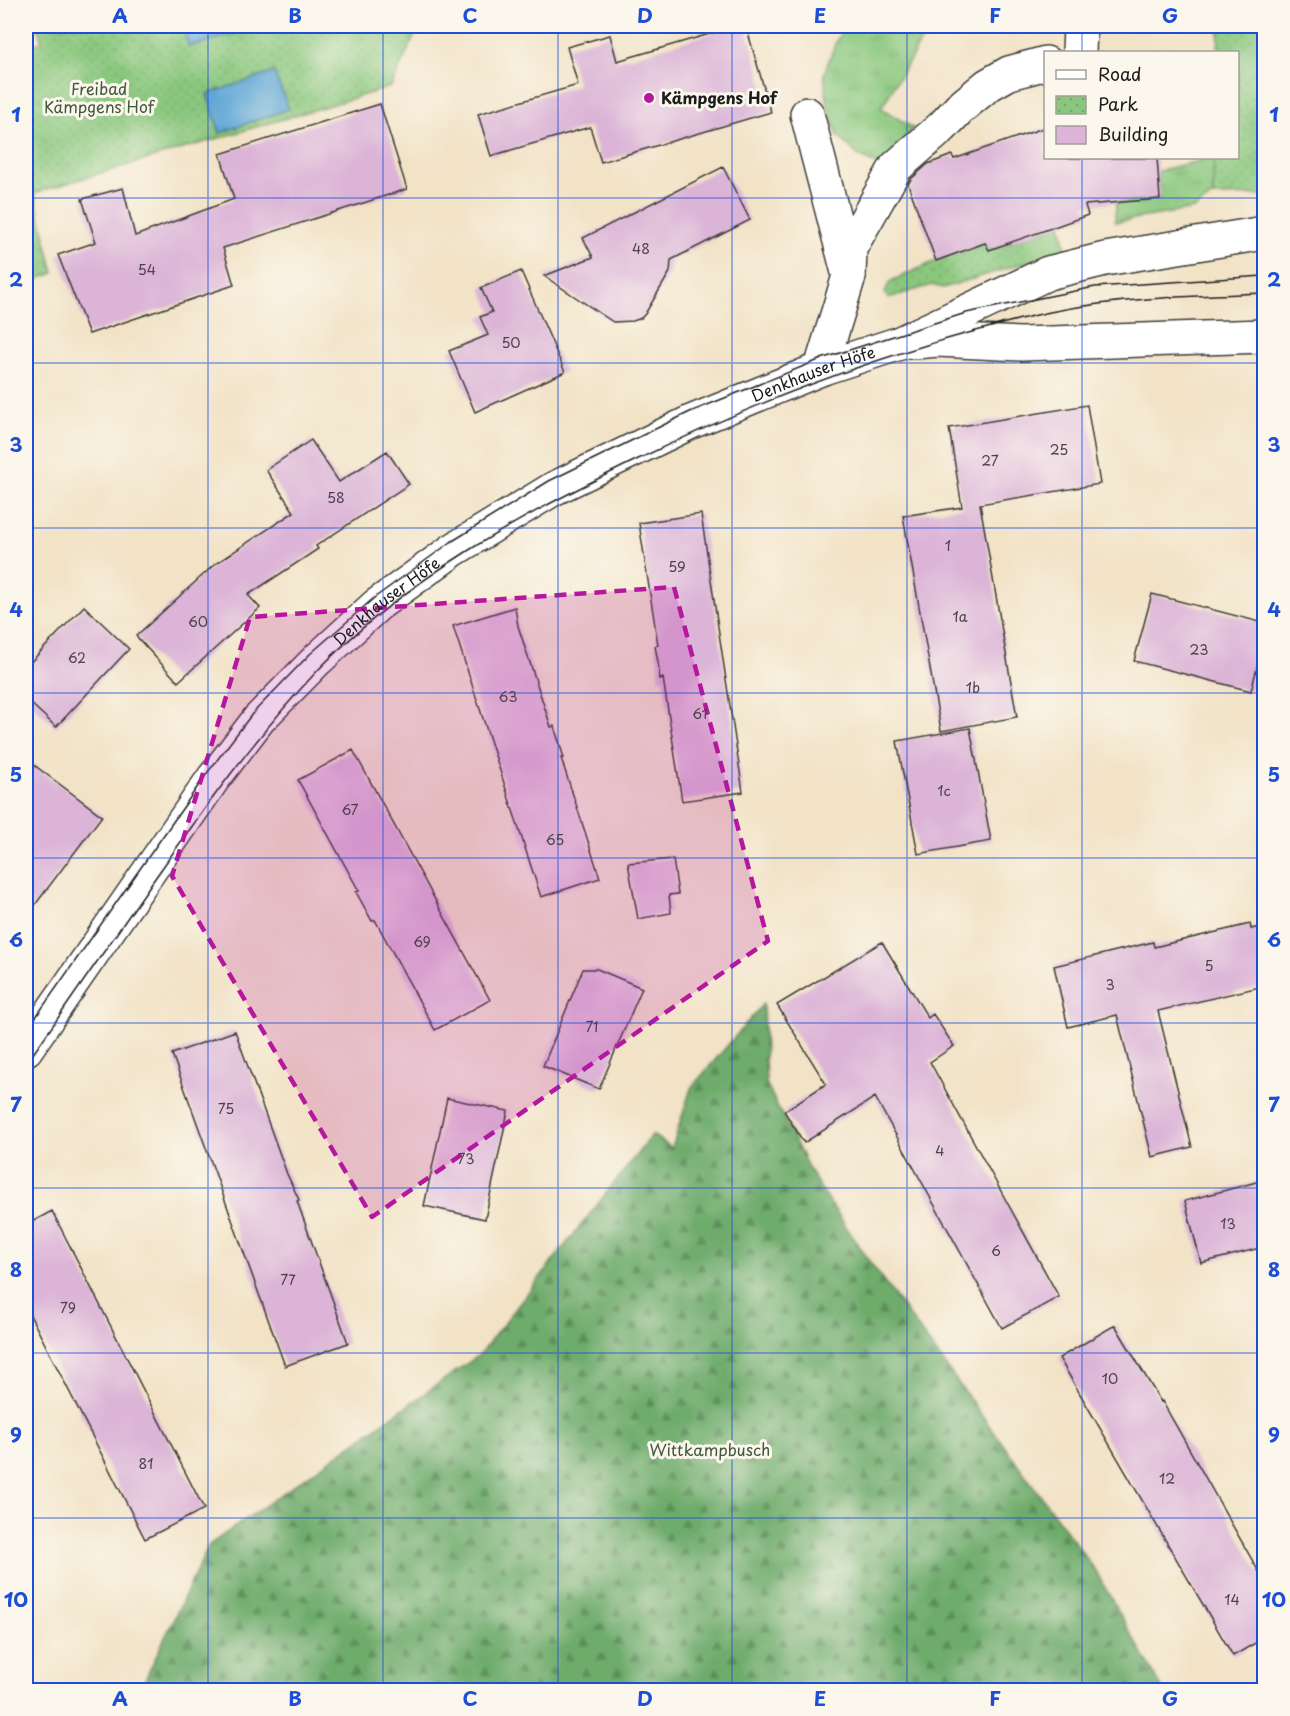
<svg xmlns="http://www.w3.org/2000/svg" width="1290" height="1716" viewBox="0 0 1290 1716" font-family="'Playpen Sans',sans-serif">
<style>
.grass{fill:url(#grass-tufts);stroke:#52724c;stroke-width:1.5}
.forest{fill:url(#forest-firs);stroke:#456444;stroke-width:1.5}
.park{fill:url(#park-dots);stroke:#52724c;stroke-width:1.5}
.water{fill:#60a7d6;stroke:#3e6279;stroke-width:1.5}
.building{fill:#dbb4d7}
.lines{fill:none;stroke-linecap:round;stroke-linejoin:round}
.minor-casing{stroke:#3c3a36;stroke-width:36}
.minor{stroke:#fff;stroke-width:33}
.tram{stroke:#1c1c1c;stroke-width:1.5}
.marked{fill:#b5179e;fill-opacity:0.2;stroke:#b5179e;stroke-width:4.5;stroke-dasharray:12 8;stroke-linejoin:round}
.grid{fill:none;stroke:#1d4ed8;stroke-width:1.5;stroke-opacity:0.55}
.poi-dot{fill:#b5179e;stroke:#fbf7ec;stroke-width:2}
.labels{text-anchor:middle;stroke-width:6;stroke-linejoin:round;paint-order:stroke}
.number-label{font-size:14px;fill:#4c424b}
.park-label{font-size:16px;fill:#42583e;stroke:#fbf7ec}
.poi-label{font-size:16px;font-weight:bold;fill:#1c1c1c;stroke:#fbf7ec;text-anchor:start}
.street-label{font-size:16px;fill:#1c1c1c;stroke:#fbf7ec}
.neatline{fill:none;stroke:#1d4ed8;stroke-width:2}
.grid-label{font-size:20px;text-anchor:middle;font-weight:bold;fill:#1d4ed8}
</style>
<defs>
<pattern id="grass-tufts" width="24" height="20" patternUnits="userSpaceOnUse" patternTransform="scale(1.5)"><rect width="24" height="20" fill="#89c77d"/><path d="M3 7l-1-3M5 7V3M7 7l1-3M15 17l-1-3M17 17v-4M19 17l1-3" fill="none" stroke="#76aa6b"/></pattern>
<pattern id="forest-firs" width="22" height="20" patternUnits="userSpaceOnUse" patternTransform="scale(1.5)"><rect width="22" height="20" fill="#6eac6c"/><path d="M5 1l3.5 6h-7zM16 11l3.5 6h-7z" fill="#5a8b58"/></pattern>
<pattern id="park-dots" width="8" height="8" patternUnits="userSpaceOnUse" patternTransform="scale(1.5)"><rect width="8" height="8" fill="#89c77d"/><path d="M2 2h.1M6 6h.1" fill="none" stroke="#76aa6b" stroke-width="1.8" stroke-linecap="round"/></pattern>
</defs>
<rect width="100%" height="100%" fill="#fbf7ec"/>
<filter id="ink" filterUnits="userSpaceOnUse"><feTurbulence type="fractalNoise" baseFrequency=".0167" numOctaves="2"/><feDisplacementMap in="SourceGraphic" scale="12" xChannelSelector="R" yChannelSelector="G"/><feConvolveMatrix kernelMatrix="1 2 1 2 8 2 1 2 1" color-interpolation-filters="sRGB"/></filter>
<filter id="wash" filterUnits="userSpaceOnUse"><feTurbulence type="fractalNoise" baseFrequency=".008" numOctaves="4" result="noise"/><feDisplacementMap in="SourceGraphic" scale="24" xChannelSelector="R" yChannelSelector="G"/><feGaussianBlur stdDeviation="1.35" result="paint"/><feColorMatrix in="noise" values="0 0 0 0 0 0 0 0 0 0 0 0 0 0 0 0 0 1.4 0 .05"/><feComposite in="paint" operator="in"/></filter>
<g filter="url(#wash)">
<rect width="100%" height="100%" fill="#f2e3c7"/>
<path class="grass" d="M844,26H930L881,108L913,128L887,170L859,156L838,136L828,108L824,74L835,44Z
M1210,158H1214L1213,196L1194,209L1115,222L1116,203L1160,199L1158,171Z"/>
<path class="forest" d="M763,1004L766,1083L812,1175L864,1254L1095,1570L1163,1690H140L209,1545L479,1355L652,1135L672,1148L691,1088Z"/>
<path class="park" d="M37,26H419L391,87L34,193L54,273L26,283V47L42,42Z
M1219,26H1264V195L1213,196L1214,158H1238V52H1218Z
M1061,224L1066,250L943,288L932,285L888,298L885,294L887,287L891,281L936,261L985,243L989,250Z"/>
<path class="water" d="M182,26H259L189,47Z
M274,72L289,109L220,133L207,94Z"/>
<g id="blocks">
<path class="building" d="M737,26H746L771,112L601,162L590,127L491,156L478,114L578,85L567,47L610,35L617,61Z
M380,104L407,189L223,248L234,285L89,334L58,255L96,242L82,199L123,188L135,236L234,199L220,154Z
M1046,127V158H1157L1160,199L1085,205L1088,215L989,250L985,243L936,261L908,184L911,179L928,164L952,155L954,159Z
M723,167L750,220L671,260L670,272L645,314L641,318L633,321L613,322L544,276L593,257L583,238Z
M521,271L565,372L475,412L449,351L488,335L480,317L492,312L481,288Z
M1087,405L1100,484L980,504L1017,717L941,731L903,516L962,507L949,428Z
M311,440L339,482L387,451L409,484L316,546L318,549L248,595L260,608L178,682L136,636L215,564L294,512L266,470Z
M701,514L743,792L682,801L663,678L660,679L658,662L655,646L658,645L639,523Z
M1152,594L1264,623V640L1251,691L1134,661Z
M84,606L129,649L56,727L26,699V667Z
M515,607L518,626L551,727L554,726L564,758H561L600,878L541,897L453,626Z
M970,728L991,841L918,854L897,741Z
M353,750L490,1000L435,1030L375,920L372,921L356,892L359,891L298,780Z
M26,759L102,816L26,917Z
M673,859L678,894L669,895L671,913L638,919L628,863Z
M1250,924L1251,929L1264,926V986L1158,1011L1192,1147L1152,1157L1117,1015L1068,1027L1054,966L1153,942L1154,947Z
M882,942L928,1018L933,1014L954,1046L930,1062L1059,1297L1002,1328L875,1097L804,1143L784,1111L826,1084L777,1005Z
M583,969H597L642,988L599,1089L543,1066Z
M235,1031L287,1174L299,1200L297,1201L348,1343L285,1366L172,1054Z
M447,1098L508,1111L485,1219L424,1206Z
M1264,1180V1247L1201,1263L1185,1201Z
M52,1211L204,1509L145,1539L26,1307V1225Z
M1115,1325L1161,1402L1162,1401L1264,1581V1638L1233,1656L1059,1358Z"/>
</g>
</g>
<g filter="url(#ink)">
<use href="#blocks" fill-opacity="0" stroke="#3c3a36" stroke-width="1.5"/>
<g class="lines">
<defs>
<g id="minor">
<path d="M1079,52L1080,26"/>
<path d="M807,114L849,276L824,358L823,368"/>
<path d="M849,276L850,248L896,167L942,127L960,108L988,85L1009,73L1046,63"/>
<path d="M914,342L938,340L1021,344L1264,336"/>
<path id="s1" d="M26,1049L213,779L259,719L317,660L377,605L453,550L553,489L691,422L823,368L900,343L1048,273L1105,259L1264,233"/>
</g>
</defs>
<use href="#minor" class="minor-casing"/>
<use href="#minor" class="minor"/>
<path class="tram" d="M26,1031L208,772L252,714L310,654L374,598L451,542L549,481L690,412L824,358L966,313L1095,287L1264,276
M26,1064C68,1003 111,942 153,881C206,806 256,736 319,669C406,579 520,516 632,462C747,406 866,359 991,327C1010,322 1030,316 1050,312C1120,298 1194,296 1264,293"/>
</g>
</g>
<path class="marked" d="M674,587L768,941L372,1217L172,876L250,617Z"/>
<path class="grid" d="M208,26V1690M383,26V1690M558,26V1690M732,26V1690M907,26V1690M1082,26V52M1082,158V1690M26,198H1264M26,363H1264M26,528H1264M26,693H1264M26,858H1264M26,1023H1264M26,1188H1264M26,1353H1264M26,1518H1264"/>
<circle class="poi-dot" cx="649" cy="98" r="6"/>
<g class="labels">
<g class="number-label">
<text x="641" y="254">48</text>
<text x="147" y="275">54</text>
<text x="511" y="348">50</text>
<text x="1059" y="455">25</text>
<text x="990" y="466">27</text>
<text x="336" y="503">58</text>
<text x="948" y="551">1</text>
<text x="677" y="572">59</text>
<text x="960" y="622">1a</text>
<text x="198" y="627">60</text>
<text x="1199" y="655">23</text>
<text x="77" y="663">62</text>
<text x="973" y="693">1b</text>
<text x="508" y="702">63</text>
<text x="700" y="719">61</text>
<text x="944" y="796">1c</text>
<text x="350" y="815">67</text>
<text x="555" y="845">65</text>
<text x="422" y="947">69</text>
<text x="1209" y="971">5</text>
<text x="1110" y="990">3</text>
<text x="592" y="1032">71</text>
<text x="226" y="1114">75</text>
<text x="940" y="1156">4</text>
<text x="466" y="1164">73</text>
<text x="1228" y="1229">13</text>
<text x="996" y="1256">6</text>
<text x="288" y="1285">77</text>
<text x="68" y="1313">79</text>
<text x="1110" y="1384">10</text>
<text x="146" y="1469">81</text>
<text x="1167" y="1484">12</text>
<text x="1232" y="1605">14</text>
</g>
<g class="park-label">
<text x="99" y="95">Freibad<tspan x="99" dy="18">Kämpgens Hof</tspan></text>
<text x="710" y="1456">Wittkampbusch</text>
</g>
<g class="poi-label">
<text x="661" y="104">Kämpgens Hof</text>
</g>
<g class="street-label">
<text dy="6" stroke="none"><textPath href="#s1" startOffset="1064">Denkhauser Höfe</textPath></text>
<text dy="6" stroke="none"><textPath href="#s1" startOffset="578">Denkhauser Höfe</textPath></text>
</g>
</g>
<rect width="1290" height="1716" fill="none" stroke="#fbf7ec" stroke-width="66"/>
<rect x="1044" y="51" width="195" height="108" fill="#fbf7ec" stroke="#a29f99" stroke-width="1.5"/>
<rect x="1056" y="70" width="30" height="9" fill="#ffffff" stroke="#a29f99" stroke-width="1.5"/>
<text x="1098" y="81" font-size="18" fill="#1c1c1c">Road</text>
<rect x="1056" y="96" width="30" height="18" fill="url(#park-dots)" stroke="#a29f99" stroke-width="1.5"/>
<text x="1098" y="111" font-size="18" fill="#1c1c1c">Park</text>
<rect x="1056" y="126" width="30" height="18" fill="#dbb4d7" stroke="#a29f99" stroke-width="1.5"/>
<text x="1098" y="141" font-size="18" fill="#1c1c1c">Building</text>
<rect x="33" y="33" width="1224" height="1650" class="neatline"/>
<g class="grid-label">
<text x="120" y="23">A</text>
<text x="295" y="23">B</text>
<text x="470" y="23">C</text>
<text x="645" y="23">D</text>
<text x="820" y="23">E</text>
<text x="995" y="23">F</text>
<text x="1170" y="23">G</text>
<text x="16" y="122">1</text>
<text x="1274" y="122">1</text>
<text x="16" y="287">2</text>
<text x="1274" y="287">2</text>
<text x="16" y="452">3</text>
<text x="1274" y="452">3</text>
<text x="16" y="617">4</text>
<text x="1274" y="617">4</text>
<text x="16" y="782">5</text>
<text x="1274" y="782">5</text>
<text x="16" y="947">6</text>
<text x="1274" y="947">6</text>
<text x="16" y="1112">7</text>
<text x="1274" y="1112">7</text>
<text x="16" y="1277">8</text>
<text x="1274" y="1277">8</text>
<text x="16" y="1442">9</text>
<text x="1274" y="1442">9</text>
<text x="16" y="1607">10</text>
<text x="1274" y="1607">10</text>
<text x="120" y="1706">A</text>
<text x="295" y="1706">B</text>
<text x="470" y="1706">C</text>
<text x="645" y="1706">D</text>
<text x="820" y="1706">E</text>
<text x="995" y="1706">F</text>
<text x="1170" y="1706">G</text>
</g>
</svg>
